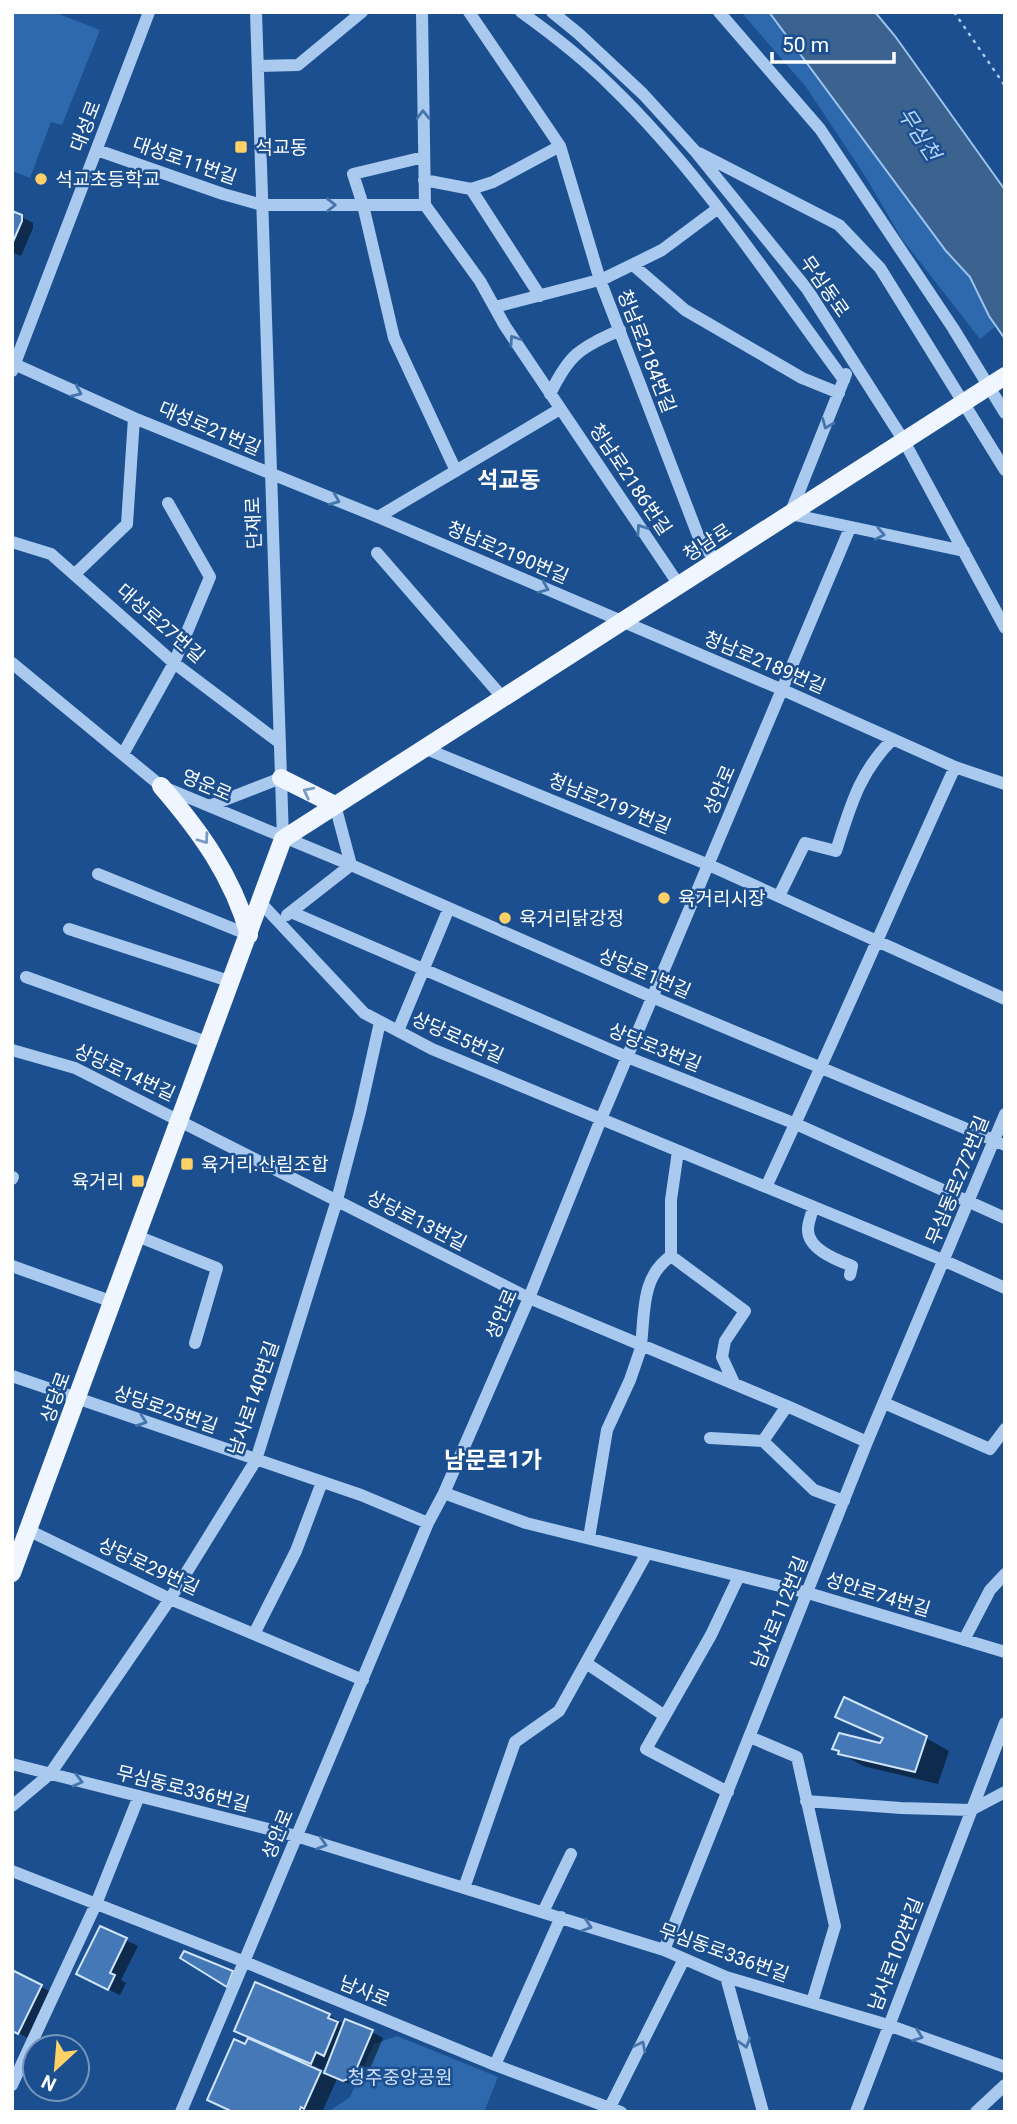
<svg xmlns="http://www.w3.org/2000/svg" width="1017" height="2124" viewBox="0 0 1017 2124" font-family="Roboto,'Noto Sans KR',sans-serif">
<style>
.green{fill:#2e69ad}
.water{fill:#3c6290;stroke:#9cc4f0;stroke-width:2}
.shadow{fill:#0007;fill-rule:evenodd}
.building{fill:#4478b7;stroke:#cfe3fa;stroke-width:2}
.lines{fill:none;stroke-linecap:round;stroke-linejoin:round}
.path{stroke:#a9c9ee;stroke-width:2.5;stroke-dasharray:3.5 5;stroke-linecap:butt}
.minor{stroke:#a9c9ee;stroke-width:12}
.major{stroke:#f0f6ff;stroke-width:18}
.oneway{stroke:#4674ac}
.oneway2{stroke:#7b9ac1}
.poi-dot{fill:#ffd166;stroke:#1b4f8f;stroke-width:2.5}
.labels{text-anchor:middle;stroke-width:5;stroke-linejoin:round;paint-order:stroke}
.street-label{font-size:19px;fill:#fff;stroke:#1b4f8f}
.poi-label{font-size:19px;fill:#fff;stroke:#1b4f8f;text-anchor:start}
.park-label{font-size:19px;fill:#cfe3fa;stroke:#1b4f8f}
.water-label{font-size:21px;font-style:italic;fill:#b5d3f5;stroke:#1b4f8f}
.quarter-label{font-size:23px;font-weight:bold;fill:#fff;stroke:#1b4f8f}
</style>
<rect width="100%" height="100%" fill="#1b4f8f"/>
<path class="green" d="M12,12H54L100,30L62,125L51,122L30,178L12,171Z
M741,12H769L946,251L970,277L989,316L996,326L980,339L902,239L865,176L806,87Z
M397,2036L498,2077L484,2112H328L350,2097L374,2044Z"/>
<path class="water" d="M769,12H875L895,36L1005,190V339L989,316L970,277L946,251Z"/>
<path class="shadow" d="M12,212L33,223V228L21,256L12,252Z
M837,1716L926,1738L949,1751L938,1784L863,1766L840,1753L834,1748L881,1745L884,1740Z
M100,1928L138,1946L121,1980L126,1983L120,1995L89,1980Z
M12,1972L57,1995L34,2041L12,2030Z
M329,2015L345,2025L372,2032L383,2038L364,2083L355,2086L337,2079L322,2112H233L246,2046L249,2038L236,2030ZM314,2066L326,2071L325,2075L313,2068Z"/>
<path class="building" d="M12,211L22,215V221L12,244Z
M844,1697L927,1736L915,1772L838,1754L839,1751L832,1749L839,1733L880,1743L883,1738L835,1717Z
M100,1926L127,1938L110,1973L115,1975L108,1990L76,1974Z
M184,1951L233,1971L227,1987L180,1958Z
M12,1970L42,1985L18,2034L12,2031Z
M255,1982L330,2014L328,2018L338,2022L324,2056L316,2052L311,2064L234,2031Z
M345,2019L373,2030L353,2077L343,2081L324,2073Z
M248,2038L321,2071L304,2109L301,2107L299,2112H233L207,2100L234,2039L245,2044Z"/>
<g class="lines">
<path class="path" d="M954,12L1005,86"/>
<path class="minor" d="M256,12L283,839
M422,12L425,205L480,281L505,326L679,585
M469,12L560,146L600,280L699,538L716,562
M521,12C553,35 584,59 612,87C700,172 771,281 844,380
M552,12L579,34L643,94L695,151L807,289L904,441L1005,628
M719,12L820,129L953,328L1005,413
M258,66L298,65L362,12
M97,150L223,194L262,205H425
M699,153L839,225L880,268L1005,470
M424,157L353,174L363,205L394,338L456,471
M424,180L471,189L540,296
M471,189L493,182L560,146
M633,265L685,310L802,378L839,393
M495,307L603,279L662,250L717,209
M12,363L134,418L378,517L783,690L955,767L1005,784
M12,371L149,12
M846,374L790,514L964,551
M550,394C570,353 579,349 620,330
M378,517L560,409
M12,542L51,554L174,663L280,743
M377,553L503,698
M75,574L127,524L134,418
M12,663L161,786L351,865L652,997L1005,1145
M424,748L709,865L1005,999
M123,754L174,663L210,577L168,503
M209,806L281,778
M98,874L249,935
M779,896L805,843L836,851C850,808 859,772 893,739
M260,902L364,1013L432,1049L945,1261L1005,1288
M291,912L627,1057L796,1124L1005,1218
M287,915L351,865L335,805
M69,929L232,982
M26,977L209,1043
M398,1031L449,908
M12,1050L75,1068L529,1298L787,1406L867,1442
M12,1179L13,1177
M766,1187C831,1048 891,907 955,767
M813,1207C812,1214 808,1222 808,1229C807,1249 837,1260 852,1266L850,1275
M137,1236L217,1268L195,1343
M671,1256V1200L678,1151
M12,1266L113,1302
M641,1345C645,1311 641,1277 671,1256L745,1311L725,1341L722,1357L734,1383
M12,1376L361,1495L428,1523
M884,1403L990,1449L1005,1429
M710,1438L763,1441
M763,1441L814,1490L844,1501
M763,1441L787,1406
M444,1493L526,1523L808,1593L1005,1652
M28,1530L170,1599L363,1680
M589,1538L607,1430L630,1380L642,1345
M254,1634L296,1551L322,1482
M964,1640L990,1590L1005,1574
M586,1663L665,1716
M750,1737L797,1757L835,1926L812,2002
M12,1764L296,1836L664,1950L726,1977L888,2025L1005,2067
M728,1792L646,1749L711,1635L739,1576
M806,1801L901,1808L971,1810L1005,1792
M12,1806L50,1774L170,1599L256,1460L337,1200L360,1112L380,1022
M12,1871L245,1962L495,2065L621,2112
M464,1888L515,1742L559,1711L647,1553
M543,1912L571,1854
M664,1950L867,1442L1005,1114
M726,1977L763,2112
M495,2065L561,1917
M12,2085L96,1904L139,1796
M610,2107L684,1959
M181,2112L428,1523L444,1493L529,1298L601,1119L850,528
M856,2112L1005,1723
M976,2112L1005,2085"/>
<path class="major" d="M281,778L335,805
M161,786C200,831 233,877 249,935
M12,1573L283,839L1005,376"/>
</g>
<defs><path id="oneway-chevron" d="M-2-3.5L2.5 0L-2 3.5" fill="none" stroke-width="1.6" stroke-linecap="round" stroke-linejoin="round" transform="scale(1.75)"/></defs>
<g class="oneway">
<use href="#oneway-chevron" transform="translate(423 115) rotate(-91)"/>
<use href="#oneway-chevron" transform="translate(331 205)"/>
<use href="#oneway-chevron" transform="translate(514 340) rotate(-124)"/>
<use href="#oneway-chevron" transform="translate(77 392) rotate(24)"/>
<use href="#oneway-chevron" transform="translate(827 424) rotate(112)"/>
<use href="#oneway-chevron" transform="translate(335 500) rotate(22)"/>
<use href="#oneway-chevron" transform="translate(641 529) rotate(-124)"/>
<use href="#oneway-chevron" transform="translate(880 534) rotate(11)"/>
<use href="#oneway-chevron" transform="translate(544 588) rotate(23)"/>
<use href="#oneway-chevron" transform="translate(142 1421) rotate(19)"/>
<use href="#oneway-chevron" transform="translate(78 1781) rotate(14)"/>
<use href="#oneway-chevron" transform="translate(322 1844) rotate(17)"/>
<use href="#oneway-chevron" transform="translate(587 1926) rotate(18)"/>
<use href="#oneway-chevron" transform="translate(918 2036) rotate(20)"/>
<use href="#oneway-chevron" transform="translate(745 2043) rotate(74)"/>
<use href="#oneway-chevron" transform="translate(641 2046) rotate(-63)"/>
</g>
<g class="oneway2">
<use href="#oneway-chevron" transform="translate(308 792) rotate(-153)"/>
<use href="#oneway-chevron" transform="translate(204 839) rotate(54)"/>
</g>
<g class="poi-dot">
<rect x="234" y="140" width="14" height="14" rx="3.5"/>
<circle cx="41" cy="179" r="7"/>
<circle cx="664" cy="898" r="7"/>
<circle cx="505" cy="918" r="7"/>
<rect x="180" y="1157" width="14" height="14" rx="3.5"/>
<rect x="131" y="1174" width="14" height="14" rx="3.5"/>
</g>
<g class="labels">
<g class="street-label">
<text transform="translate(85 126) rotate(-69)" y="7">대성로</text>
<text transform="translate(185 160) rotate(19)" y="7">대성로11번길</text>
<text transform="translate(825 286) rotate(55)" y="7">무심동로</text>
<text transform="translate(647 351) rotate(69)" y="7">청남로2184번길</text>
<text transform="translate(210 428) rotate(23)" y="7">대성로21번길</text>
<text transform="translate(631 479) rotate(56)" y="7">청남로2186번길</text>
<text transform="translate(253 523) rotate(-92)" y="7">단재로</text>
<text transform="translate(707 542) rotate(-33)" y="7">청남로</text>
<text transform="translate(508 552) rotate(23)" y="7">청남로2190번길</text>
<text transform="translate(161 623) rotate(41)" y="7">대성로27번길</text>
<text transform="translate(765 662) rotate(23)" y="7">청남로2189번길</text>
<text transform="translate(207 785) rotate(23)" y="7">영운로</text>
<text transform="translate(719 790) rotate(-67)" y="7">성안로</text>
<text transform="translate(610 803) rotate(22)" y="7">청남로2197번길</text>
<text transform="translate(645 973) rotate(23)" y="7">상당로1번길</text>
<text transform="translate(458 1037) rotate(24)" y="7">상당로5번길</text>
<text transform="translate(655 1047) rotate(22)" y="7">상당로3번길</text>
<text transform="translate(125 1072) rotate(25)" y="7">상당로14번길</text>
<text transform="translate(957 1180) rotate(-68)" y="7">무심동로272번길</text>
<text transform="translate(417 1220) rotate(27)" y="7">상당로13번길</text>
<text transform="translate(501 1314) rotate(-67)" y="7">성안로</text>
<text transform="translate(55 1397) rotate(-70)" y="7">상당로</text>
<text transform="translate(253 1398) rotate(-71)" y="7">남사로140번길</text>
<text transform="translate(166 1409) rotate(19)" y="7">상당로25번길</text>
<text transform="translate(149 1566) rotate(25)" y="7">상당로29번길</text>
<text transform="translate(878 1594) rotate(17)" y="7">성안로74번길</text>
<text transform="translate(779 1612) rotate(-68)" y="7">남사로112번길</text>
<text transform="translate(183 1788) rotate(14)" y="7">무심동로336번길</text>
<text transform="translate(277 1834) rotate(-67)" y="7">성안로</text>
<text transform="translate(724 1952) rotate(20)" y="7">무심동로336번길</text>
<text transform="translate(895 1954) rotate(-69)" y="7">남사로102번길</text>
<text transform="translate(365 1991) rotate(22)" y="7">남사로</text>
</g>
<g class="poi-label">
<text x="255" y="154">석교동</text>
<text x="55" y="186">석교초등학교</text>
<text x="678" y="905">육거리시장</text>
<text x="519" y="925">육거리닭강정</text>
<text x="201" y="1171">육거리.산림조합</text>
<text x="124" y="1188" text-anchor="end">육거리</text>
</g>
<g class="park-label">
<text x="400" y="2084">청주중앙공원</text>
</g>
<g class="water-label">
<text transform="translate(919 134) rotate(57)" y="7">무심천</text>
</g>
<g class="quarter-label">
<text x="509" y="488">석교동</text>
<text x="493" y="1468">남문로1가</text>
</g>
</g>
<rect width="1017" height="2124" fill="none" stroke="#ffffff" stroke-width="28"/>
<g transform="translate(56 2068) rotate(206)"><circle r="33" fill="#1b4f8f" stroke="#7695bc" stroke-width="2"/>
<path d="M0-5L12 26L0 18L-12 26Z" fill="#ffd166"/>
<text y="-10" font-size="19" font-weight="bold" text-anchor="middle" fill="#ffffff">N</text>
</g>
<path d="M772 52v10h122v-10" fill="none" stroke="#ffffff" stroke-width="3.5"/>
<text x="782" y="52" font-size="21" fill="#ffffff" stroke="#1b4f8f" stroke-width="5" paint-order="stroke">50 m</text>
</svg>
